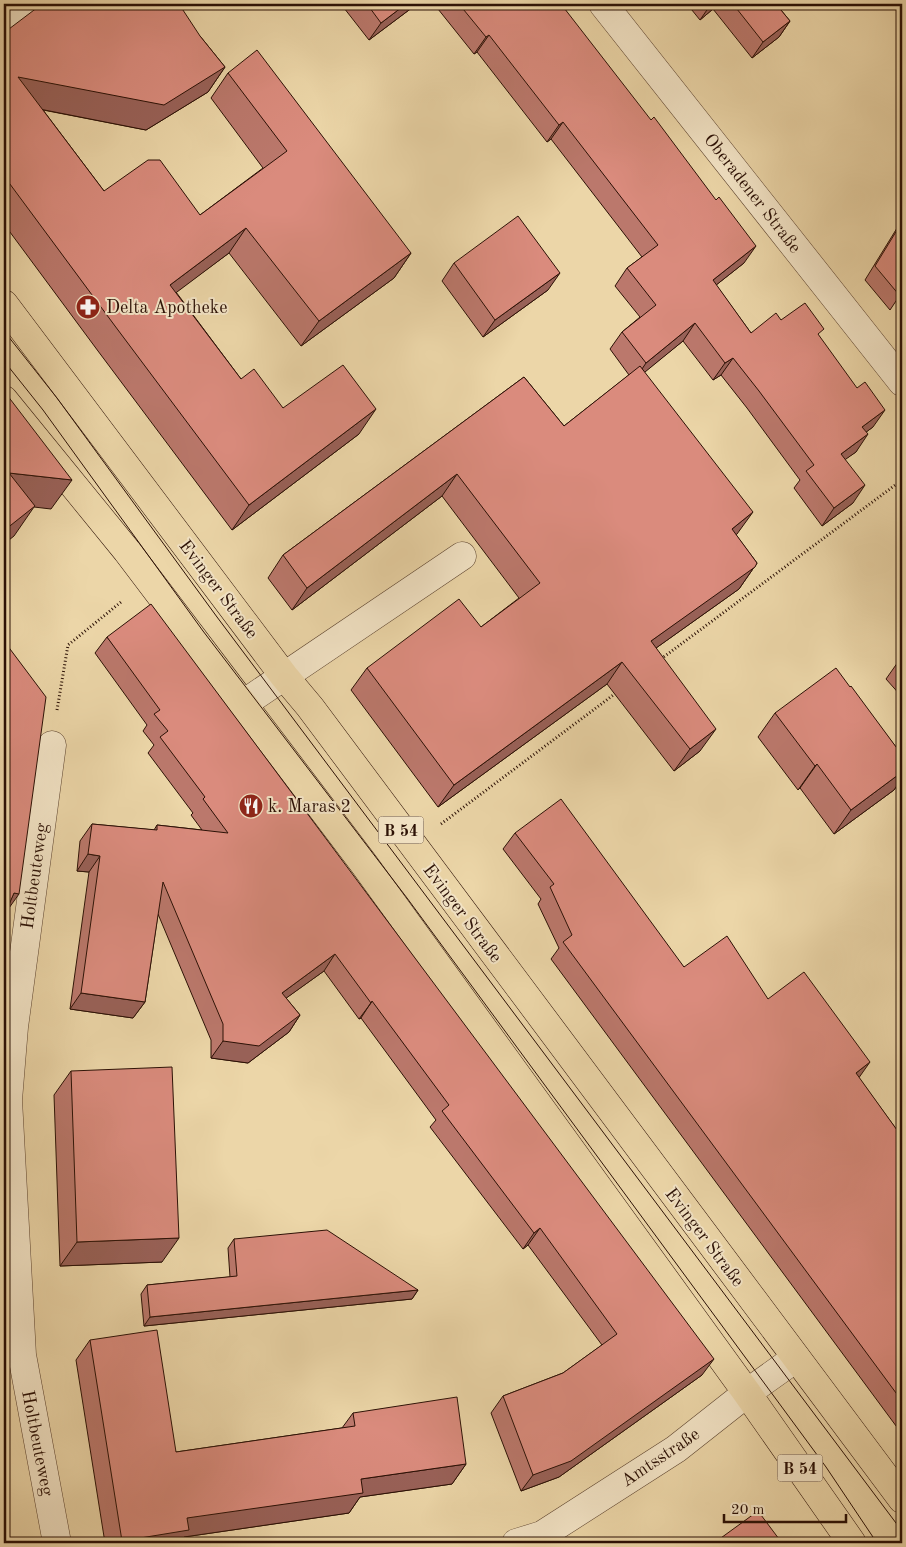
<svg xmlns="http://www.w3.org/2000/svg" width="906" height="1547" viewBox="0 0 906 1547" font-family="'Old Standard TT',serif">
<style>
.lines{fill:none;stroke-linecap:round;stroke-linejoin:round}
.minor-casing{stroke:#5b422e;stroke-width:29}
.major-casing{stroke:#2b1005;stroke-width:29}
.path{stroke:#2b1005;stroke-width:3;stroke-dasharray:1 2.5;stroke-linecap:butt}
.minor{stroke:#f3e4c6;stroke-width:28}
.major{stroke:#ecd6a8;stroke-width:28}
.tram{stroke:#2b1005;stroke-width:1}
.wall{fill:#bb786c;stroke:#2b1005}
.shaded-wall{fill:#996158;stroke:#2b1005}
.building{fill:#da8b7d;stroke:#2b1005}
.labels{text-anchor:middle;stroke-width:4;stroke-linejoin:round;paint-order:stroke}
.shield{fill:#f3e4c6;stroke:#67503f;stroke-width:1}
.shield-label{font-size:16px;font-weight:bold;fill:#2b1005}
.street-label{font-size:18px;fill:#2b1005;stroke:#f3e4c6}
.poi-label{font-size:18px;fill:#2b1005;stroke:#f3e4c6;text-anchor:start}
</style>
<rect width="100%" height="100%" fill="#ecd6a8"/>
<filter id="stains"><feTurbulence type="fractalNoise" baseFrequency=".004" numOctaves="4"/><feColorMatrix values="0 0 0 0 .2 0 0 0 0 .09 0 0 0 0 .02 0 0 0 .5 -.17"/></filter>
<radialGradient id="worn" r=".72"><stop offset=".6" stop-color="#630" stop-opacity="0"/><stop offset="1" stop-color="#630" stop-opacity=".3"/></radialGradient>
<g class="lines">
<defs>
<path id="minor" d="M603,4L902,382
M4,25L32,4
M243,704L462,556
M52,745L14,1027L8,1100L22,1355L57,1543
M516,1543L542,1535L676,1449L747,1393L796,1358"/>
<path id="major" d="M4,304L284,676L310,707L902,1499
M4,400L127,551L364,864L747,1393L852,1543"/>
</defs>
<use href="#minor" class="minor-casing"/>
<use href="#major" class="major-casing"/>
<path class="path" d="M661,659L902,480
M57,710L68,645L121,602
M441,824L616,693"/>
<use href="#minor" class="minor"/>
<use href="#major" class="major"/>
<path class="tram" d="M4,331L57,398L217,617L902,1531
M4,361L43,410L203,631L407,898L826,1467L877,1543"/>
</g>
<path class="wall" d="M347,4H417L369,40L344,8Z
M434,4H561L744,263L716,285L751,333L781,320L819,336L873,427L866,432L856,452L845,459L853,503L822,526L794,488L800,480L747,408L721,375L713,380L683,341L644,372L737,534L736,535L757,563L739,589L656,648L700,751L674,771L607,684L438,807L351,690L367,668L481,627L519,598L442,496L292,610L268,578L283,555L524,377L564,426L629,375L610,349L622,332L640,317L615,286L627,268L642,257L551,139L547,142L477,52L474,54Z
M687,4H776L790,21L779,37L752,58L713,9L700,20Z
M4,31L5,32L200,36L225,67L208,92L146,130L43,110L104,191L200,215L263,168L211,98L228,73L411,253L394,278L301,346L229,253L176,292L241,379L283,408L359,434L232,530L98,351L4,224Z
M902,220V292L890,310L865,280Z
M454,263L548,290L483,337L442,281Z
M107,637L702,1375L559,1477L521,1491L491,1413L503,1396L563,1373L602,1345L528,1245L523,1249L430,1127L436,1120L361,1018L359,1019L324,971L286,998L300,1015L289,1032L248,1063L211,1058V1040L158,914L145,1002L133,1018L70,1009L89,872L77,871L80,841L92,824L154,830L157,825L202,830L191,815L193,813L148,753L154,745L143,731L147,725L95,653Z
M902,658V697L886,679L898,662Z
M850,687L902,755V778L894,790L834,834L800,788L798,790L758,737L775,713Z
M515,833L684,967L768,999L859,1078L902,1137V1434L551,959L559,948L538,904L541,899L503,849Z
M71,1071L162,1262L60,1266L54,1095Z
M234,1239L418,1290L412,1299L144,1326L141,1294L147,1285L230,1277L228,1248Z
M90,1340L176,1452L342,1428L353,1413L466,1464L452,1484L360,1497L349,1513L184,1537L179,1543H105L76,1360Z"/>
<path class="shaded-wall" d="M406,4H417L369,40L381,23Z
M711,4H717L713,9L700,20Z
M790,21L779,37L752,58L763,42Z
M489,35L477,52L474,54L486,37Z
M225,67L208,92L146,130L4,102L18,77Z
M563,122L551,139L547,142L559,125Z
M246,228L229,253L153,310L170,285Z
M756,246L744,263L701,297L713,280Z
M411,253L394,278L301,346L319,321Z
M560,273L548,290L483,337L495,320Z
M695,323L683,341L634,381L646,363Z
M733,358L721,375L713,380L725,363Z
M376,409L359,434L232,530L249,505Z
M885,410L873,427L850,444L862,427Z
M868,434L856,452L829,471L841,454Z
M9,473L72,480L51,509L34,507L14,536L4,544V532L6,529Z
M457,474L442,496L292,610L307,588Z
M865,485L853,503L822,526L834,508Z
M753,512L737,534L716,551L732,529Z
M757,563L739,589L635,663L651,641Z
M622,662L607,684L438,807L454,785Z
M716,729L700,751L674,771L690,749Z
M817,764L800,788L798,790L815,766Z
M902,772V778L894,790L834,834L851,810Z
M88,854L100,856L89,872L77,871Z
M14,893L19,894L4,915Z
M335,954L324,971L271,1009L282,993Z
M81,993L145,1002L133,1018L70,1009Z
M372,1001L361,1018L359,1019L371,1003Z
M300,1015L289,1032L248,1063L211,1058L223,1041Z
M870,1062L858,1079L856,1073Z
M540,1228L528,1245L523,1249L534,1233Z
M179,1238L162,1262L60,1266L77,1242Z
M418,1290L412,1299L144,1326L150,1317Z
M714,1359L702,1375L559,1477L521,1491L533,1475Z
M466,1464L452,1484L360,1497L349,1513L184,1537L179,1543H121L122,1541L187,1518L361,1479Z"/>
<path class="building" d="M42,4H179L200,36L225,67L164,105L18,77L104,191L148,160H160L200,215L287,151L228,73L257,50L411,253L319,321L246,228L170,285L241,379L254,369L283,408L343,365L376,409L249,505L115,326L4,176V31L5,32Z
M367,4H406L381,23Z
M459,4H561L651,120L654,117L716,200L719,197L756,246L713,280L751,333L776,313L781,320L805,303L824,329L818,334L857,388L865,382L885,410L862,427L868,434L841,454L865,485L834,508L806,471L814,465L759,391L733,358L725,363L695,323L646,363L622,332L656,305L627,268L658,245L563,122L559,125L489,35L486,37Z
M733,4H776L790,21L763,42Z
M518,216L560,273L495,320L454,263Z
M902,222V292L900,296L875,266Z
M640,366L753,512L732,529L757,563L755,567L651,641L716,729L690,749L622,662L454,785L367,668L459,599L481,627L540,583L457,474L307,588L283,555L524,377L564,426Z
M4,391L72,480L9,473L35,506L6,529L4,527Z
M151,604L714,1359L571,1461L533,1475L503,1396L563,1373L617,1334L540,1228L534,1233L442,1111L449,1105L372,1001L371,1003L335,954L282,993L300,1015L259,1046L223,1041V1024L163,882L145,1002L81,993L100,856L88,854L92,824L157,830V825L228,833L203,799L205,797L160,737L168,731L154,714L160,710L107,637Z
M4,641L46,697L19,894L14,893L4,916Z
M902,658V667L898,662Z
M836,668L850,687L851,686L902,755V772L851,810L817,764L815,766L775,713Z
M561,799L684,967L727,936L768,999L804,972L870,1062L856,1073L902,1137V1401L563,942L572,935L550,887L554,884L515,833Z
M172,1067L179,1238L77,1242L71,1071Z
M327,1230L418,1290L150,1317L147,1285L237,1276L234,1239Z
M157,1330L176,1452L355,1426L353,1413L457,1397L466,1464L361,1479L363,1493L187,1518L189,1530L122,1541L90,1340Z
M758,1511L782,1543H714Z
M800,1539L802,1543H794Z"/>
<defs>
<symbol id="pharmacy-disc" viewBox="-11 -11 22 22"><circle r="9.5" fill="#8f2418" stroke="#f3e4c6"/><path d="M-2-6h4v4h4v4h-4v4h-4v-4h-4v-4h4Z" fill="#fff"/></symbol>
<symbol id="restaurant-disc" viewBox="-11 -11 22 22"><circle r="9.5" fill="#8f2418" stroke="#f3e4c6"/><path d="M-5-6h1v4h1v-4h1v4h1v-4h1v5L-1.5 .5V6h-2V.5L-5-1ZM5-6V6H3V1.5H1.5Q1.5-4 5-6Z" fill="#fff"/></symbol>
</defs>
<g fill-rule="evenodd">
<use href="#pharmacy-disc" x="74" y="293" width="28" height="28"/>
<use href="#restaurant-disc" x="237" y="792" width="28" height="28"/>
</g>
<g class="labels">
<g class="shield">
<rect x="378.5" y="816.5" width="45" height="27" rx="4"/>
<rect x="777.5" y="1454.5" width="45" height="27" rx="4"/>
</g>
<g class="shield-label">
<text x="401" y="836">B 54</text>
<text x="800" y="1474">B 54</text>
</g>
<g class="street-label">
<text transform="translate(753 193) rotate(52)" y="6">Oberadener Straße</text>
<text transform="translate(219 589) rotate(53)" y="6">Evinger Straße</text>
<text transform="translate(34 876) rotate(-82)" y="6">Holtbeuteweg</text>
<text transform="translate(463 913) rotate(53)" y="6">Evinger Straße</text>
<text transform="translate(705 1237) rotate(53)" y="6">Evinger Straße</text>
<text transform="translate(38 1443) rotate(79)" y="6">Holtbeuteweg</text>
<text transform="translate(660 1457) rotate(-34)" y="6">Amtsstraße</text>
</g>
<g class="poi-label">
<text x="106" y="313">Delta Apotheke</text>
<text x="268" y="812">k. Maras 2</text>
</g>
</g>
<rect width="906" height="1547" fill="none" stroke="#ecd6a8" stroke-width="20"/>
<rect x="5" y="5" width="896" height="1537" fill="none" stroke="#2b1005" stroke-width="2.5"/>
<rect x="10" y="10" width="886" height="1527" fill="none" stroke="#2b1005"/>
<path d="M724 1514v8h122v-8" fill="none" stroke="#2b1005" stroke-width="2.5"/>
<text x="731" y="1514" font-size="15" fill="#2b1005" stroke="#f3e4c6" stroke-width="4" paint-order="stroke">20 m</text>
<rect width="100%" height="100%" filter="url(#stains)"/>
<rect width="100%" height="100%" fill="url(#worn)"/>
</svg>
